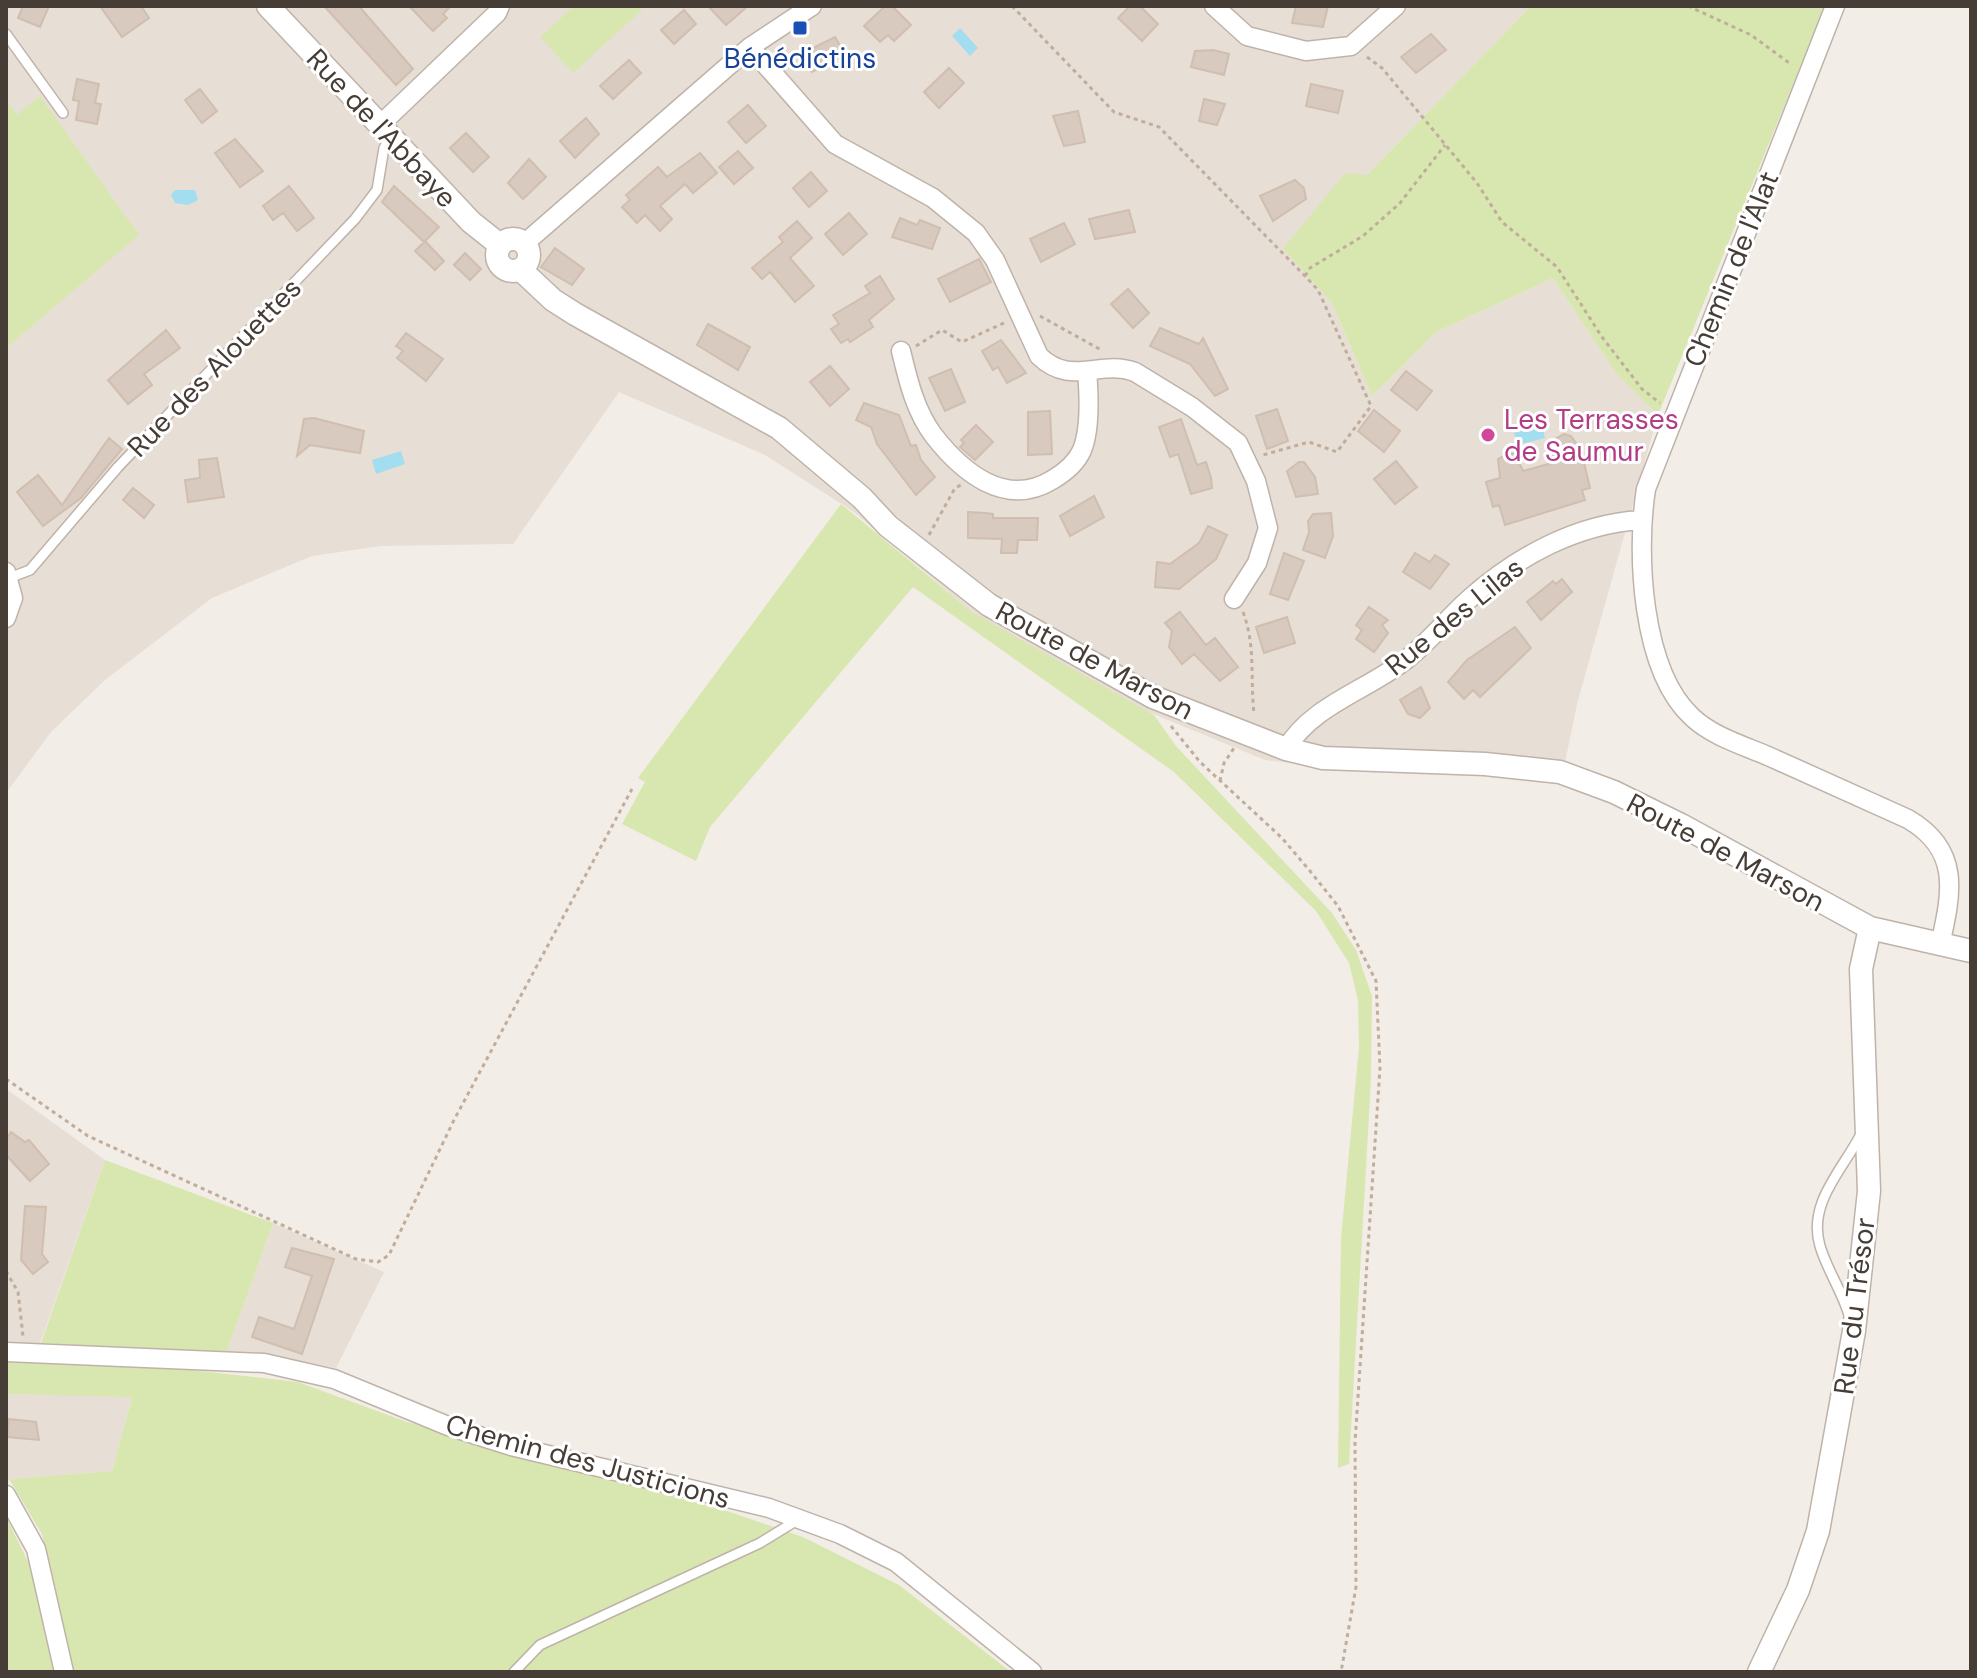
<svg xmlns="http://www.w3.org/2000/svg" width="1977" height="1678" viewBox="0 0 1977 1678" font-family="'DM Sans',sans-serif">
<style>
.residential{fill:#e7ded5}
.green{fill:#d8e7b0}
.water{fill:#a3def0}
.building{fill:#d8cabf;stroke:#d0beaf;stroke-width:2}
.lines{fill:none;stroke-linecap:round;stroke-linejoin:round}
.service-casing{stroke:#bfb3a9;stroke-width:12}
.minor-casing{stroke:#bfb3a9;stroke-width:21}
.tertiary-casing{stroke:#bfb3a9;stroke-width:25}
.path{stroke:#c0ad9b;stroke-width:3;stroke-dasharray:4 4;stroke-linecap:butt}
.service{stroke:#fff;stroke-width:9}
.minor{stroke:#fff;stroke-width:18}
.tertiary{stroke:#fff;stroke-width:22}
.transit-dot{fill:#1a4fb4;stroke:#fff;stroke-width:3}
.hotel-dot{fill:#d1479c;stroke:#fff;stroke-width:3}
.labels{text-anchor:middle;stroke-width:6;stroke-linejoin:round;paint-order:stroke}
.transit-label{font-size:28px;fill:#164399;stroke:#fff}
.street-label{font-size:28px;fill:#463d36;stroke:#fff}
.hotel-label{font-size:28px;fill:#b23c85;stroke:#fff;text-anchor:start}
</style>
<rect width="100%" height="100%" fill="#f3ede7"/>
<path class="residential" d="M6,6H1531L1366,176L1283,249L1332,303L1372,396L1436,332L1553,278L1616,373L1658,415L1577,704L1562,777L1367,772L1265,760L1134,706L972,612L854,512L765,455L619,392L513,544L381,546L312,556L212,598L105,680L51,732L6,793V348L138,235L40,97L17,116L6,100Z
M6,1089L105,1160L33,1363H6Z
M273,1223L384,1272L336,1368L291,1359L226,1354Z
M6,1394L132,1396L112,1471L9,1479L6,1485Z"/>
<path class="green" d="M574,6H638L642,10L573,73L540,37Z
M1531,6H1825L1658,415L1616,373L1553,278L1436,332L1372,396L1332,303L1283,249L1345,173L1367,175Z
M40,96L139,235L6,348V100L17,115Z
M841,504L972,612L1154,715L1176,746L1332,913L1356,950L1372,996L1371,1080L1349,1464L1338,1468L1341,1238L1359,1047L1358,1000L1349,963L1316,911L1174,772L913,587L710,827L696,861L622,824L645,782L638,778Z
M105,1160L273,1223L226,1354L41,1343Z
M6,1363L136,1364L298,1382L407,1422L727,1511L803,1537L899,1585L1011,1672H74L42,1534L9,1479L112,1471L132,1397L6,1394Z
M6,1517L47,1600L58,1672H6Z"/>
<path class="water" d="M960,28L978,48L970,56L952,36Z
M175,190H195L198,200L188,205L175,203L171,195Z
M1542,426L1545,438L1517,445L1514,433Z
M401,451L405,464L376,474L372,460Z"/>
<path class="building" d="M23,6H49L40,27L18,18Z
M100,6H141L149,18L122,37Z
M324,6H359L413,69L396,85Z
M409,6H451L443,14L447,18L433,31Z
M708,6H748L726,25Z
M885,6H892L911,25L894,41L888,35L880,42L864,26Z
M1130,6H1140L1158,24L1142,41L1118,18Z
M1296,6H1328L1323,27L1292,23Z
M684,10L696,24L674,44L661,30Z
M1431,34L1446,50L1416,73L1401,57Z
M835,37L845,54L812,72L804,59L813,53L811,49Z
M1213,50L1229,54L1224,75L1191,67L1195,51Z
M629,60L641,73L613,99L600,86Z
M949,68L964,83L939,108L924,92Z
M77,79L99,84L95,103L101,104L97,124L76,120L79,101L73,100Z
M1311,84L1343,91L1338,113L1306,106Z
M200,89L217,111L202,123L185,100Z
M1204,99L1225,104L1217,125L1199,121Z
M748,105L766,126L746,143L728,122Z
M1078,111L1085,142L1064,146L1053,116Z
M586,118L599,134L575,158L560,141Z
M466,133L489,157L473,172L450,148Z
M235,139L263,171L240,187L215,153Z
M738,151L753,168L734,184L719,167Z
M700,153L717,173L693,193L685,184L660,206L672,219L660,231L645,215L637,223L622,207L630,200L626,195L658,167L667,177Z
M529,159L546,177L523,199L508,183Z
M811,172L827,191L809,207L793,188Z
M1295,180L1304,188L1306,199L1273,221L1260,196Z
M289,186L314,218L297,231L283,213L273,220L263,206Z
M394,186L439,227L424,242L382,202Z
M1129,210L1135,232L1095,239L1089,219Z
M849,213L867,234L843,255L825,234Z
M900,218L917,225L920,220L940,228L932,249L892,237Z
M797,221L812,238L790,258L814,286L795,302L770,272L762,279L752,268L783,242L779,237Z
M1064,223L1075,244L1041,262L1030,239Z
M425,241L444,261L435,270L415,251Z
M555,248L584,269L572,285L541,267Z
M465,253L481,269L470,280L454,265Z
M979,259L991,282L950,302L938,279Z
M880,276L894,299L869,320L873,327L850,342L848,339L841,343L831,329L839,324L833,315L870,293L865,286Z
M1128,289L1149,313L1133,328L1111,304Z
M708,324L750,347L738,370L697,345Z
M1160,328L1199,344L1203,338L1228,389L1215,396L1190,364L1150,346Z
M166,330L180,348L144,374L152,385L128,404L108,380Z
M406,333L443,359L426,381L397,358L403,351L396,346Z
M1001,340L1026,373L1007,383L998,367L993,370L982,351Z
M830,366L849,389L830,406L810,382Z
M951,369L965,402L945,411L929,378Z
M1406,371L1432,391L1417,410L1391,390Z
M864,403L899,415L911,446L916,445L921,460L935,477L916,495L877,444L871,427L856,420Z
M1277,409L1288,441L1267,449L1256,416Z
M1374,410L1400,431L1384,452L1358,431Z
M1050,411L1052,454L1028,455V412Z
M314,418L364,431L360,453L310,445L297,456L304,419Z
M1181,419L1197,465L1206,462L1211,478L1212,488L1191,494L1178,454L1170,457L1159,427Z
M976,425L993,442L975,460L960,447L964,443L961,440Z
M1564,434L1571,436L1581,450L1590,488L1582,490L1585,500L1505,525L1499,505L1493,507L1486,482L1500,478L1498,459L1509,453L1515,454L1523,471L1552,463L1551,441Z
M109,438L122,449L81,498L43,526L17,492L38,475L62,505Z
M217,458L224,497L188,502L185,480L200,478L199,460Z
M1396,461L1417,487L1395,504L1374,479Z
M1299,462H1304L1315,477L1318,494L1296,497L1287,471Z
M133,488L154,505L144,518L123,500Z
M1094,496L1104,517L1070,536L1060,516Z
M968,512L985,513L993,514V518H1038L1037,540H1018L1017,553H1001L1002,539L968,538Z
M1331,513L1333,536L1325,558L1303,550L1309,532L1308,521L1313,514Z
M1208,526L1227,535L1216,559L1179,589L1155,587L1157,562L1170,564L1199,543Z
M1284,553L1304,561L1288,600L1270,594Z
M1415,553L1430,562L1435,555L1449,564L1430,589L1403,572Z
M1562,579L1572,592L1541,620L1527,602L1553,581L1556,584Z
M1369,607L1388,620L1382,625L1388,633L1374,652L1356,639L1362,630L1356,625Z
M1180,612L1206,645L1215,638L1238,667L1220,681L1194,654L1182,664L1169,647L1172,631L1165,623Z
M1287,617L1295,643L1264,653L1256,627Z
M1515,627L1531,648L1480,697L1473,690L1464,699L1448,682L1467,660Z
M1421,687L1430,708L1420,718L1408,714L1400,700Z
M11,1132L25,1142L29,1140L49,1164L30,1181L6,1155V1139Z
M25,1206L46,1207L42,1254L48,1262L33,1274L21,1260Z
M292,1248L334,1259L302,1354L252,1337L259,1317L294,1329L312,1276L285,1267Z
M9,1419L36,1422L39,1440L7,1437Z"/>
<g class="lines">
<defs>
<path id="service" d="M6,34L63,113
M9,578L30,570L118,467L355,219L377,190L384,148L391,137
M1849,1315C1842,1291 1827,1270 1820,1246C1807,1202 1844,1169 1862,1132
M514,1672L540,1645L760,1543L799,1519"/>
<path id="minor" d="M1214,6L1247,36L1306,51L1351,46L1396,6
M1835,6L1646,489C1636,552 1641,670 1692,717C1712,736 1742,745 1768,756C1814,777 1861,798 1908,819C1961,850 1952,892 1940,945
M750,47L835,144L933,198L976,233L995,260L1039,356C1071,387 1100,359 1135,372L1192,407L1238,443L1256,481L1268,528L1257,563L1234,599
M380,125L497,13L500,6
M525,243L750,47L812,6
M901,351C908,380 915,411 934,436C963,473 1006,508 1052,480C1064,473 1076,464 1082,450C1091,428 1089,394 1087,371
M6,572L13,598L6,618
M1286,749C1312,705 1368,690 1407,659C1429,642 1447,619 1468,600C1516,557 1576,524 1641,520
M6,1352L264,1363L334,1379L448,1426L511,1446L769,1508L840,1534L896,1562L1032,1672
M6,1495L36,1549L64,1672"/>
<path id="tertiary" d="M268,6L471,222L500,245
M497 255a16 16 0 1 1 32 0a16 16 0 1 1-32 0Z
M521,270L553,300L575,314L779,428L862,498L888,526L989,605L1153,697L1286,749L1323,758L1485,764L1560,772L1614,792L1681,825L1870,928L1971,951
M1759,1672L1798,1590L1818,1531L1854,1331L1869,1191L1861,969L1870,928"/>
</defs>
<use href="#service" class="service-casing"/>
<use href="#minor" class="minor-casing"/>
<use href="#tertiary" class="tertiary-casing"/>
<path class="path" d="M1012,6L1114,112L1159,127L1305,276L1318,290L1371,406L1337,452L1309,442L1263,455
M1688,6L1751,35L1792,65
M1367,57L1382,68L1477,183L1502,222L1557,267L1602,337L1642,389L1660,403
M1305,276L1310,268L1363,236L1400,203L1445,145
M1040,316L1103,351
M916,346L942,330L962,342L1004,323
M929,535L955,488L961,485
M1243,612C1256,647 1250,677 1254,714
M1171,726L1200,762L1282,838L1310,871L1338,906L1376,981L1380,1068L1355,1442L1356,1587L1341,1672
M1220,781L1224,763L1234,748
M6,1079L88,1136L356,1259L378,1262L389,1255L454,1120L632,789
M6,1271L18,1292L23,1336"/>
<use href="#service" class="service"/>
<use href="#minor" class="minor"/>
<use href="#tertiary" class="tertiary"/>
</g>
<rect class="transit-dot" x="792" y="20" width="16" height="16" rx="4"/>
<circle class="hotel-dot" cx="1488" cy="435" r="8"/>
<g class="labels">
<g class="transit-label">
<text x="800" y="68">Bénédictins</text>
</g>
<g class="street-label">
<text transform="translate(382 128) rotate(47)" y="10">Rue de l'Abbaye</text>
<text transform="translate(1731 269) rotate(-68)" y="10">Chemin de l'Alat</text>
<text transform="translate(214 367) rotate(-46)" y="10">Rue des Alouettes</text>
<text transform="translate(1454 616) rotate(-39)" y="10">Rue des Lilas</text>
<text transform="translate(1095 660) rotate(28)" y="10">Route de Marson</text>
<text transform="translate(1726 852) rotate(28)" y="10">Route de Marson</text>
<text transform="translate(1854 1306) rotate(-83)" y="10">Rue du Trésor</text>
<text transform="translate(588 1461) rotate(15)" y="10">Chemin des Justicions</text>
</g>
<g class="hotel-label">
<text x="1504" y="429">Les Terrasses<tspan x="1504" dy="32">de Saumur</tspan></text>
</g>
</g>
<rect width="1977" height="1678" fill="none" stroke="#463d36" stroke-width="16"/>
</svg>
